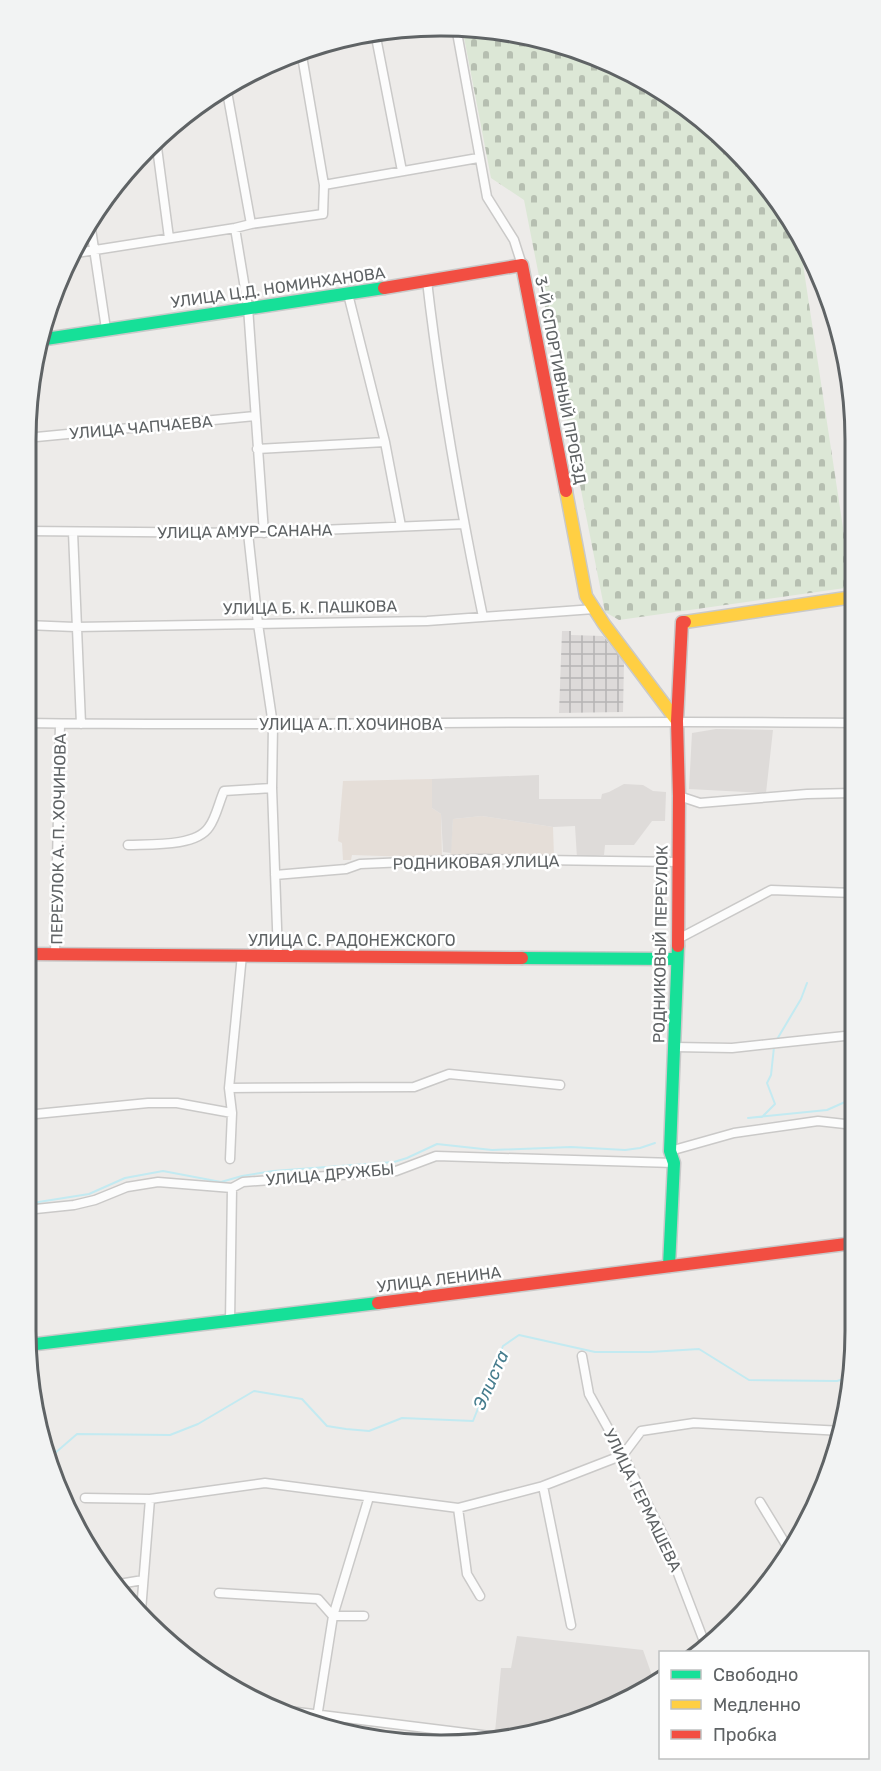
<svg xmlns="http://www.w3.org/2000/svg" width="881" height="1771" viewBox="0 0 881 1771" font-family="Rubik,sans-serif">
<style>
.commercial{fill:#e5ded8}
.industrial{fill:url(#industrial-grid)}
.education{fill:#dedbd9}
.cemetery{fill:url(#cemetery-stones)}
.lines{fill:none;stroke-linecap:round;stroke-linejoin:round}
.stream{stroke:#c3eaf1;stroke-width:2}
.street-casing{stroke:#cac9c8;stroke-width:11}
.fast-casing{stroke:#c9c9c9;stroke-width:15}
.slow-casing{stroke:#c9c9c9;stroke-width:15}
.jam-casing{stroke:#c9c9c9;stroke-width:15}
.street{stroke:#fcfcfc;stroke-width:8}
.fast{stroke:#16e098;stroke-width:12}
.slow{stroke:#ffcf43;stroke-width:12}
.jam{stroke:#f24e42;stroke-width:12}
.labels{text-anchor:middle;stroke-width:5;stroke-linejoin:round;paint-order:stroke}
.street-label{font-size:16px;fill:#5f6365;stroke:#fff}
.water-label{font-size:18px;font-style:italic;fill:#457c8d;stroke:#fff}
.rim{fill:none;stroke:#5f6365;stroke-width:3}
</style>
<defs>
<pattern id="industrial-grid" width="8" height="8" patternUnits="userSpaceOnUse" patternTransform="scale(1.5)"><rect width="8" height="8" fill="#dddad9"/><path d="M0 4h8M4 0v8" fill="none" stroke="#b6b4b4"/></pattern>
<pattern id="cemetery-stones" width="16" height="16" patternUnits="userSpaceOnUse" patternTransform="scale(1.5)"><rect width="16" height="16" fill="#dce7d6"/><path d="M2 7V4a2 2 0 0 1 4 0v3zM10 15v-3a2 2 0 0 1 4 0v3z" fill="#b6bfb1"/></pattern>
</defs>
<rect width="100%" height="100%" fill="#edebe9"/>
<path class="commercial" d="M432,779V808L441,814L442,858L352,855L351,860H343L342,843L338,841L343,781Z
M482,816L553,827L554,857L450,858L453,819Z"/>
<path class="industrial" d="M562,631H571V635L603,636L624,662L623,712L559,713Z"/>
<path class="education" d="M716,729L773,730L766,793L689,789L692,733Z
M539,775V799H601L602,794L609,792L624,784L643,785L653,791L666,792L665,821H652L634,845H605L604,855L577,858L575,826L553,827L482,816L453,819L451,853L443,852L441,814L432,808V779Z
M517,1636L643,1650L654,1681L624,1703L517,1735L495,1732L501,1668H511Z"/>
<path class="cemetery" d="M467,26L548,40L624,68L693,111L770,188L799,238L852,587L619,620L605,612L524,200L491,178L462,27Z"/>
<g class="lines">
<path class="stream" d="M776,1041L801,999L807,983
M762,1117L775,1104L767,1083L771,1075L774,1047
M748,1118L827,1110L854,1098
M26,1204L89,1194L125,1178L163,1171L221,1182L242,1176L273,1171L394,1162L407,1158L437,1144L492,1150L571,1147L625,1150L640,1148L655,1143
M47,1460L77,1434L170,1435L198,1424L254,1391L302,1399L327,1426L346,1429L369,1431L402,1418L473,1421L503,1346L519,1335L595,1352H650L699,1349L749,1380L837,1381L851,1377"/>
<defs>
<path id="street" d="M456,27L487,197L514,240L522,265
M375,32L402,171
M301,50L324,185
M226,86L251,224
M156,140L169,238
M90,222L106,329
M235,228L248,307L264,533
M70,254L235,228L251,224L323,214L324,185L478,158
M427,281C440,394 460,506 483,617
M348,294L385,442L401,526
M844,358L852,436
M26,438L255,416
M257,449L385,442
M26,531L248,533L464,524
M73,532L81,724
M248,533L258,624L273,725L272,788L278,955
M26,625L75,627L427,621L594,609
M26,723C302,727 577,719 853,723
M679,796L700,803L807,794L853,793
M128,845C150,844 196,847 209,827C216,818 219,802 224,791L272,788
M275,875L346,869L360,864L476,859L679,862
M678,939L771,890L853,893
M55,954L60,724
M674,1047L732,1048L854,1035
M229,1088L414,1087L449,1074L560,1085
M26,1115L148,1103H177L232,1113
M670,1151L734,1133L818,1121L854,1125
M230,1159L232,1113L229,1088L242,955
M26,1210L74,1205L95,1200L127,1187L158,1182L232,1188L243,1182L396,1171L436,1156L674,1163
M230,1322L232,1188
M582,1356L589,1394L623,1455L664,1537L705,1644
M543,1486L571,1625
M85,1498L150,1499L265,1483L458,1508L543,1486L623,1455L641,1431L694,1423L843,1431
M760,1502L788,1548
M458,1508L467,1574L480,1596
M113,1585L143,1580
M219,1593L318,1599L333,1616H364
M141,1611L150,1499
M273,1709L506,1738
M316,1724L333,1616L369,1497"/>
<path id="fast" d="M39,340L384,288
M522,958L677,959
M669,1266L674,1163L670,1151L678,946
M28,1345L378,1303"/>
<path id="slow" d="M566,491L586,596L604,624L677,721
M685,622L853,597"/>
<path id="jam" d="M384,288L522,265L566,491
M678,946L679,796L677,721L682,622H685
M26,954L522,958
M378,1303L854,1243"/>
</defs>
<use href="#street" class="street-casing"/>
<use href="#fast" class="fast-casing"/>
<use href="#slow" class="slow-casing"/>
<use href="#jam" class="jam-casing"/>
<use href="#street" class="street"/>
<use href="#fast" class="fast"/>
<use href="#slow" class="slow"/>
<use href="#jam" class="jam"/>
</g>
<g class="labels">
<g class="street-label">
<text transform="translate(278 287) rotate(-8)" y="6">УЛИЦА Ц.Д. НОМИНХАНОВА</text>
<text transform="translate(561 380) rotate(79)" y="6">3-Й СПОРТИВНЫЙ ПРОЕЗД</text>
<text transform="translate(141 427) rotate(-5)" y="6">УЛИЦА ЧАПЧАЕВА</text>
<text transform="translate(245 531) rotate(-1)" y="6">УЛИЦА АМУР-САНАНА</text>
<text transform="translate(310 607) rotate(-1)" y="6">УЛИЦА Б. К. ПАШКОВА</text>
<text x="351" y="730">УЛИЦА А. П. ХОЧИНОВА</text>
<text transform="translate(58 839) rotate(-89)" y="6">ПЕРЕУЛОК А. П. ХОЧИНОВА</text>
<text transform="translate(476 862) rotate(-1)" y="6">РОДНИКОВАЯ УЛИЦА</text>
<text x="352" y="946">УЛИЦА С. РАДОНЕЖСКОГО</text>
<text transform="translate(660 944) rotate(-89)" y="6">РОДНИКОВЫЙ ПЕРЕУЛОК</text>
<text transform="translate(330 1174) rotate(-5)" y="6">УЛИЦА ДРУЖБЫ</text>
<text transform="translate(439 1279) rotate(-7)" y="6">УЛИЦА ЛЕНИНА</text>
<text transform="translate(643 1500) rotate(64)" y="6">УЛИЦА ГЕРМАШЕВА</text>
</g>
<g class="water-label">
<text transform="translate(491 1380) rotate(-66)" y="6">Элиста</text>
</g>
</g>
<path d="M0 0H881V1771H0ZM440 36H441A404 404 0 0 1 845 440V1331A404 404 0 0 1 441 1735H440A404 404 0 0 1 36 1331V440A404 404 0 0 1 440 36Z" fill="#f2f3f3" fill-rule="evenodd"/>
<path class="rim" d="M440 36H441A404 404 0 0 1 845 440V1331A404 404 0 0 1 441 1735H440A404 404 0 0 1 36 1331V440A404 404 0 0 1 440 36Z"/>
<rect x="659" y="1651" width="210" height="108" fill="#ffffff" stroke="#bfc1c1" stroke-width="1.5"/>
<rect x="671" y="1670" width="30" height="9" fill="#16e098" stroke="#bfc1c1" stroke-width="1.5"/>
<text x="713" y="1681" font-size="18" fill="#5f6365">Свободно</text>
<rect x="671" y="1700" width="30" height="9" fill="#ffcf43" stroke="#bfc1c1" stroke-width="1.5"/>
<text x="713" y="1711" font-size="18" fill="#5f6365">Медленно</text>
<rect x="671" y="1730" width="30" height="9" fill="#f24e42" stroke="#bfc1c1" stroke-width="1.5"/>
<text x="713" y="1741" font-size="18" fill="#5f6365">Пробка</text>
</svg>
